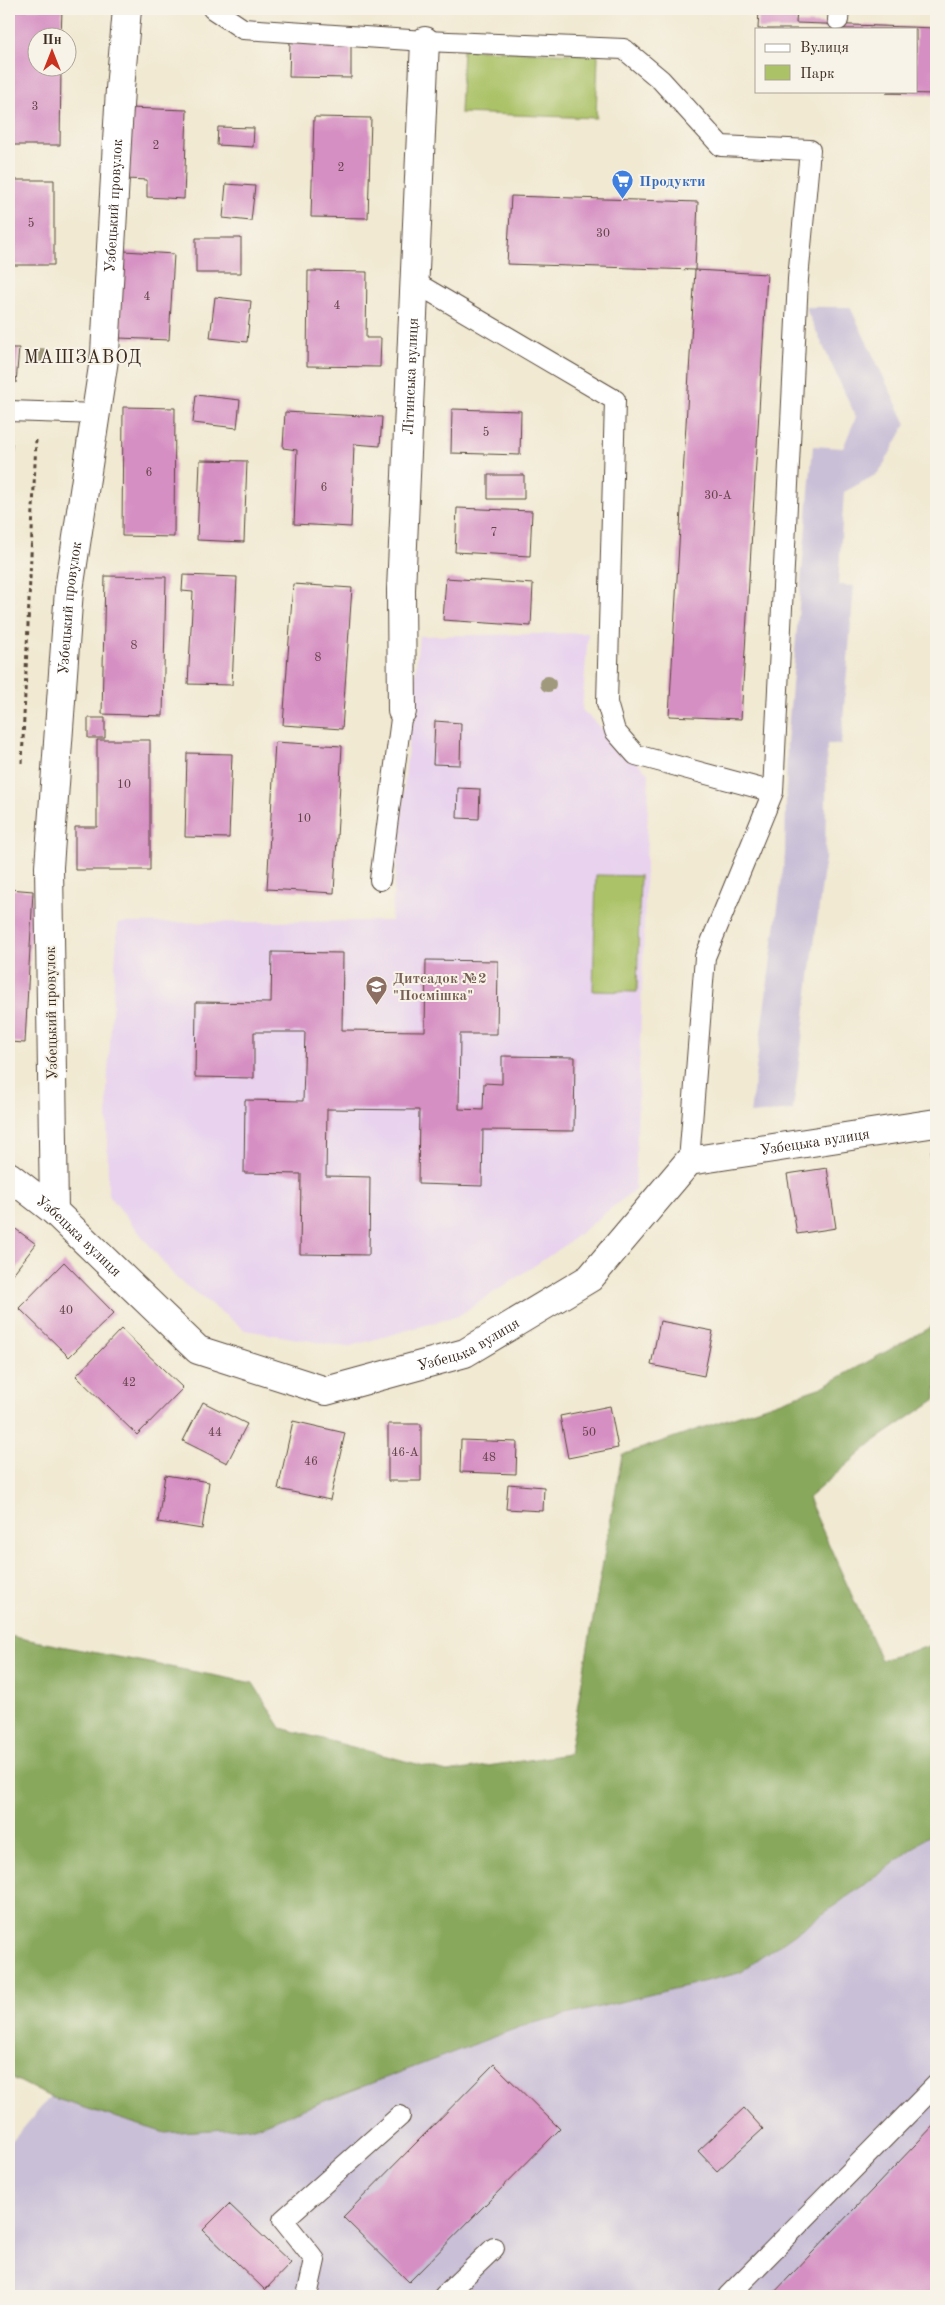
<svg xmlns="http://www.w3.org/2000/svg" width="945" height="2305" viewBox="0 0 945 2305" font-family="'Old Standard TT',serif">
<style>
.built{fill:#e8d2ee}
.industrial{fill:#c9bfd7}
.green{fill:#abc267;stroke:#737642}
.forest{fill:#88a85c;stroke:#62693d}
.building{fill:#d68fc3}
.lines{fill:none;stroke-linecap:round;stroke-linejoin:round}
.service-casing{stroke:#564739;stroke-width:22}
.minor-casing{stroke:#564739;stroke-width:30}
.path{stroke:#564739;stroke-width:3;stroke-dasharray:4 4;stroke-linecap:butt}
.service{stroke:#fff;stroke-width:20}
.minor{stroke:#fff;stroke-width:28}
.tree{fill:#a0997b}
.labels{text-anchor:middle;stroke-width:4;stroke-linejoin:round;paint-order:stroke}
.number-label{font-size:12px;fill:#624347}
.shop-label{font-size:15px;font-weight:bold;fill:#366cbe;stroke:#f7f3e8;text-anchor:start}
.street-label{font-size:15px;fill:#3b2a1e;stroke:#f7f3e8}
.education-label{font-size:15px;font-weight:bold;fill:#785e54;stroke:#f7f3e8;text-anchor:start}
.quarter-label{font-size:18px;letter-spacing:1px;fill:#3b2a1e;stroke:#f7f3e8}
</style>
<rect width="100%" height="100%" fill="#f7f3e8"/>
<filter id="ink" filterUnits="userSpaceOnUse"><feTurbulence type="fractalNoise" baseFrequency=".02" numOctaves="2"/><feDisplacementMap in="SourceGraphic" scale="10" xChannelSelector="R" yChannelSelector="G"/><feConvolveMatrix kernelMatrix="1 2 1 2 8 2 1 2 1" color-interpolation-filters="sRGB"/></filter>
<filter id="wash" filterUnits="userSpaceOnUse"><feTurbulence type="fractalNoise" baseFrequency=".0096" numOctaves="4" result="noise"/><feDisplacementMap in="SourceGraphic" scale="20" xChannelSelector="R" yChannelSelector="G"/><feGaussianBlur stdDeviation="1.12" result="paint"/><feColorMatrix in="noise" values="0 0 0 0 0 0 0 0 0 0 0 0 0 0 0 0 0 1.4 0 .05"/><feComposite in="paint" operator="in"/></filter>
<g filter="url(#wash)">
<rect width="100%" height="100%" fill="#f1e9d2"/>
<path class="built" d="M588,633L582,710L649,774L635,1189L564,1246L458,1316L347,1347L245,1330L176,1278L108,1194L107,1088L118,923L391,921L419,636Z"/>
<path class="industrial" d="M805,307H850L906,424L879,473L844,492L838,585L854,586L841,745L827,744L825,859L793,1110L750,1114L785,855L787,742L813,446L843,448L856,417Z
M936,1830V2296H9V2145L50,2097L165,2133L525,2025L739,1973L885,1870Z"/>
<path class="green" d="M463,49L598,55L596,118L460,113Z
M596,875L640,876L637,992L593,991Z"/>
<path class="forest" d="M936,1324V1399L876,1440L808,1498L881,1660L936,1644V1830L885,1870L739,1973L525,2025L256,2127L165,2133L50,2097L9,2076V1636L253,1683L281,1728L447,1772L569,1754L622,1455L822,1387Z"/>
<g id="blocks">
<path class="building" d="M10,9H62L61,38H38V68H61L60,145H9Z
M759,9H797L796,23L936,28V94L886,93L916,91V29H758Z
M290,41L351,43V78L289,77Z
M128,108L187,110L184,199L147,197V180L126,179Z
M314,117L371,118L368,218L311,217Z
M218,127L254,128L253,147L217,145Z
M9,180H54V265H9Z
M226,184L255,186L251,221L223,218Z
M511,196L698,202L695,270L507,264Z
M196,238H241V273H196Z
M124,251L174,254L169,340L119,338Z
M695,270L767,274L741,719L669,716Z
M308,271L367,272L366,338H381L380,367L307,366Z
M215,297L251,301L247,342L210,338Z
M9,348H19L16,383L9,382Z
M196,395L240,400L237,428L193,423Z
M123,407L175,408L174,537L122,536Z
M452,409L521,411L520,455L451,453Z
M285,412L382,417L380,446L354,444L351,527L294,524L297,450L283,448Z
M9,443H12L10,475H9Z
M200,460L247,461L244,542L197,540Z
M488,475H524V499H488Z
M457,508L532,511L530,556L455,552Z
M183,575L237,577L232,685L188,684L193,592L182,591Z
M105,576L166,577L163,716L102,714Z
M446,578L533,584L531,626L443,620Z
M293,584L352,588L342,729L283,725Z
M88,718H105V738H88Z
M435,721L461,723L460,765L433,764Z
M97,740H150V870H75V827H97Z
M275,742L342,746L334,893L267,889Z
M187,753L232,754L229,838L185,837Z
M458,788L480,789L479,819L457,818Z
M9,889L33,891L25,1043L9,1042Z
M272,952L343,953L342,1030L425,1031L426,960L498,961L497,1034H460L459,1109L483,1110L484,1083L502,1084V1056L575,1057L574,1131L483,1130L482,1186L418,1184L419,1110L327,1109L326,1176L370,1177L369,1255L300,1254L301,1174L244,1173L245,1100L303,1101L305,1032H254V1078L195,1077L196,1002L271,1003Z
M931,1150H936V1184H934Z
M827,1168L836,1228L797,1234L787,1174Z
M9,1224L36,1244L9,1279Z
M64,1262L114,1313L69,1357L19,1308Z
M660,1321L713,1331L704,1376L651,1365Z
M121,1329L183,1388L137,1435L76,1376Z
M203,1402L247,1424L227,1463L183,1441Z
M610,1406L618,1448L568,1458L560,1416Z
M293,1421L345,1433L330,1500L278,1489Z
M388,1424H421V1481H388Z
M461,1440L517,1442L516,1474L460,1472Z
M165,1475L209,1482L202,1529L158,1522Z
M508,1484L544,1487L543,1511L506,1509Z
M494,2064L560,2129L409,2282L343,2217Z
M744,2108L763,2129L717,2171L698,2151Z
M936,2123V2296H771Z
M229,2204L291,2263L265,2290L203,2230Z"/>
</g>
</g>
<g filter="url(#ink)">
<use href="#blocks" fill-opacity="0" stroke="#564739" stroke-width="1"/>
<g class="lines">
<defs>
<path id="service" d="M213,9L243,29L425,41L624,49L661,80L721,146L810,150L798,279L773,792L705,957L689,1161
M838,20L839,9
M416,283L615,400L607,703L615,731L636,755L773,792
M9,411L97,414
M380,880L402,711
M307,2296L315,2260L283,2220L400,2116
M444,2296L494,2248
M728,2296L936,2085"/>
<g id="minor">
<path id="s1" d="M402,711L401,590L425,41"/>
<path id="s2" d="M9,1176L54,1211L198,1350L326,1391L465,1353L590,1278L689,1161L936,1123"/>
<path id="s3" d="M54,1211L49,867L69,590L105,353L120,89L127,9"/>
</g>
</defs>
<use href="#service" class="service-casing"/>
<use href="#minor" class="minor-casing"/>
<path class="path" d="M22,763L36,440"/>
<use href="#service" class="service"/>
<use href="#minor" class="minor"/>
</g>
<g class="tree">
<circle cx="42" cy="356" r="8"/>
<circle cx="548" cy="684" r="8"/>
</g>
</g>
<defs>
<symbol id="supermarket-pin" viewBox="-11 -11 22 30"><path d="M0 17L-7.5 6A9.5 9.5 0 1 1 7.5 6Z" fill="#3f7fe0" stroke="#f7f3e8"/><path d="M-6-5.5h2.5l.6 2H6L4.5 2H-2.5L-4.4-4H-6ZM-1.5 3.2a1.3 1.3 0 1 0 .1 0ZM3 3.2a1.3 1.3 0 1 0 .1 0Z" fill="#fff"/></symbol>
<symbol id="school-pin" viewBox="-11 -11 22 30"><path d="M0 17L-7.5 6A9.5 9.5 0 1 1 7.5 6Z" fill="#8d6e63" stroke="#f7f3e8"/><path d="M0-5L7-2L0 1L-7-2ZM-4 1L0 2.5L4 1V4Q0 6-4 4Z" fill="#fff"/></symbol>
</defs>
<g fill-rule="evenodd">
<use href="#supermarket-pin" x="610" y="168" width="25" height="34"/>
<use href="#school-pin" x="364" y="974" width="25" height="34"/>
</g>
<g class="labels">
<g class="number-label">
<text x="35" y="110">3</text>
<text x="156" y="149">2</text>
<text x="341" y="171">2</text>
<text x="31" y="227">5</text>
<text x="603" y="237">30</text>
<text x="147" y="300">4</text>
<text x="337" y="309">4</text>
<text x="486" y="436">5</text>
<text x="149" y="476">6</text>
<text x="324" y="491">6</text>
<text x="718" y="499">30-А</text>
<text x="494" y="536">7</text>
<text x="134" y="649">8</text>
<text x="318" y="661">8</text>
<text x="124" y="788">10</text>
<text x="304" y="822">10</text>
<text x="66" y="1314">40</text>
<text x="129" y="1386">42</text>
<text x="215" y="1436">44</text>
<text x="589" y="1436">50</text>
<text x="405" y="1456">46-А</text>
<text x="489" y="1461">48</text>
<text x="311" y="1465">46</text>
</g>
<g class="shop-label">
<text x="639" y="186">Продукти</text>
</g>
<g class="street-label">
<text dy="5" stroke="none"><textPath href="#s3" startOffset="1009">Узбецький провулок</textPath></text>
<text dy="5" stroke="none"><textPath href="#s1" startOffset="335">Літинська вулиця</textPath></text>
<text dy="5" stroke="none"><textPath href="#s3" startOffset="604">Узбецький провулок</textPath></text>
<text transform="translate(51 1013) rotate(-91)" y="5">Узбецький провулок</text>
<text dy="5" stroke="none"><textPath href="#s2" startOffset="962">Узбецька вулиця</textPath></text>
<text dy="5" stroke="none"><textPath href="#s2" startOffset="92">Узбецька вулиця</textPath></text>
<text dy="5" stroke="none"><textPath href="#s2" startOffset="542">Узбецька вулиця</textPath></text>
</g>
<g class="education-label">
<text x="393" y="983">Дитсадок №2<tspan x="393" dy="17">"Посмішка"</tspan></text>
</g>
<g class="quarter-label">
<text x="83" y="363">МАШЗАВОД</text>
</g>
</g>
<rect width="945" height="2305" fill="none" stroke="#f7f3e8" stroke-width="30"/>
<rect x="755" y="28" width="162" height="65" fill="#f7f3e8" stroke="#aca397"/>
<rect x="765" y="44" width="25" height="8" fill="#ffffff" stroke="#aca397"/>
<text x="800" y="52" font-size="15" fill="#3b2a1e">Вулиця</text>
<rect x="765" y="65" width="25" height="15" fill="#abc267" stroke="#aca397"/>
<text x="800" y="78" font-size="15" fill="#3b2a1e">Парк</text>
<g transform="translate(52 52)"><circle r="24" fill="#f7f3e8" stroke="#aca397"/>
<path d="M0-4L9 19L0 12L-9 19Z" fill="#c8321e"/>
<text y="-8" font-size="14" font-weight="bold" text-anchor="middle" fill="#3b2a1e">Пн</text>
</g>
</svg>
